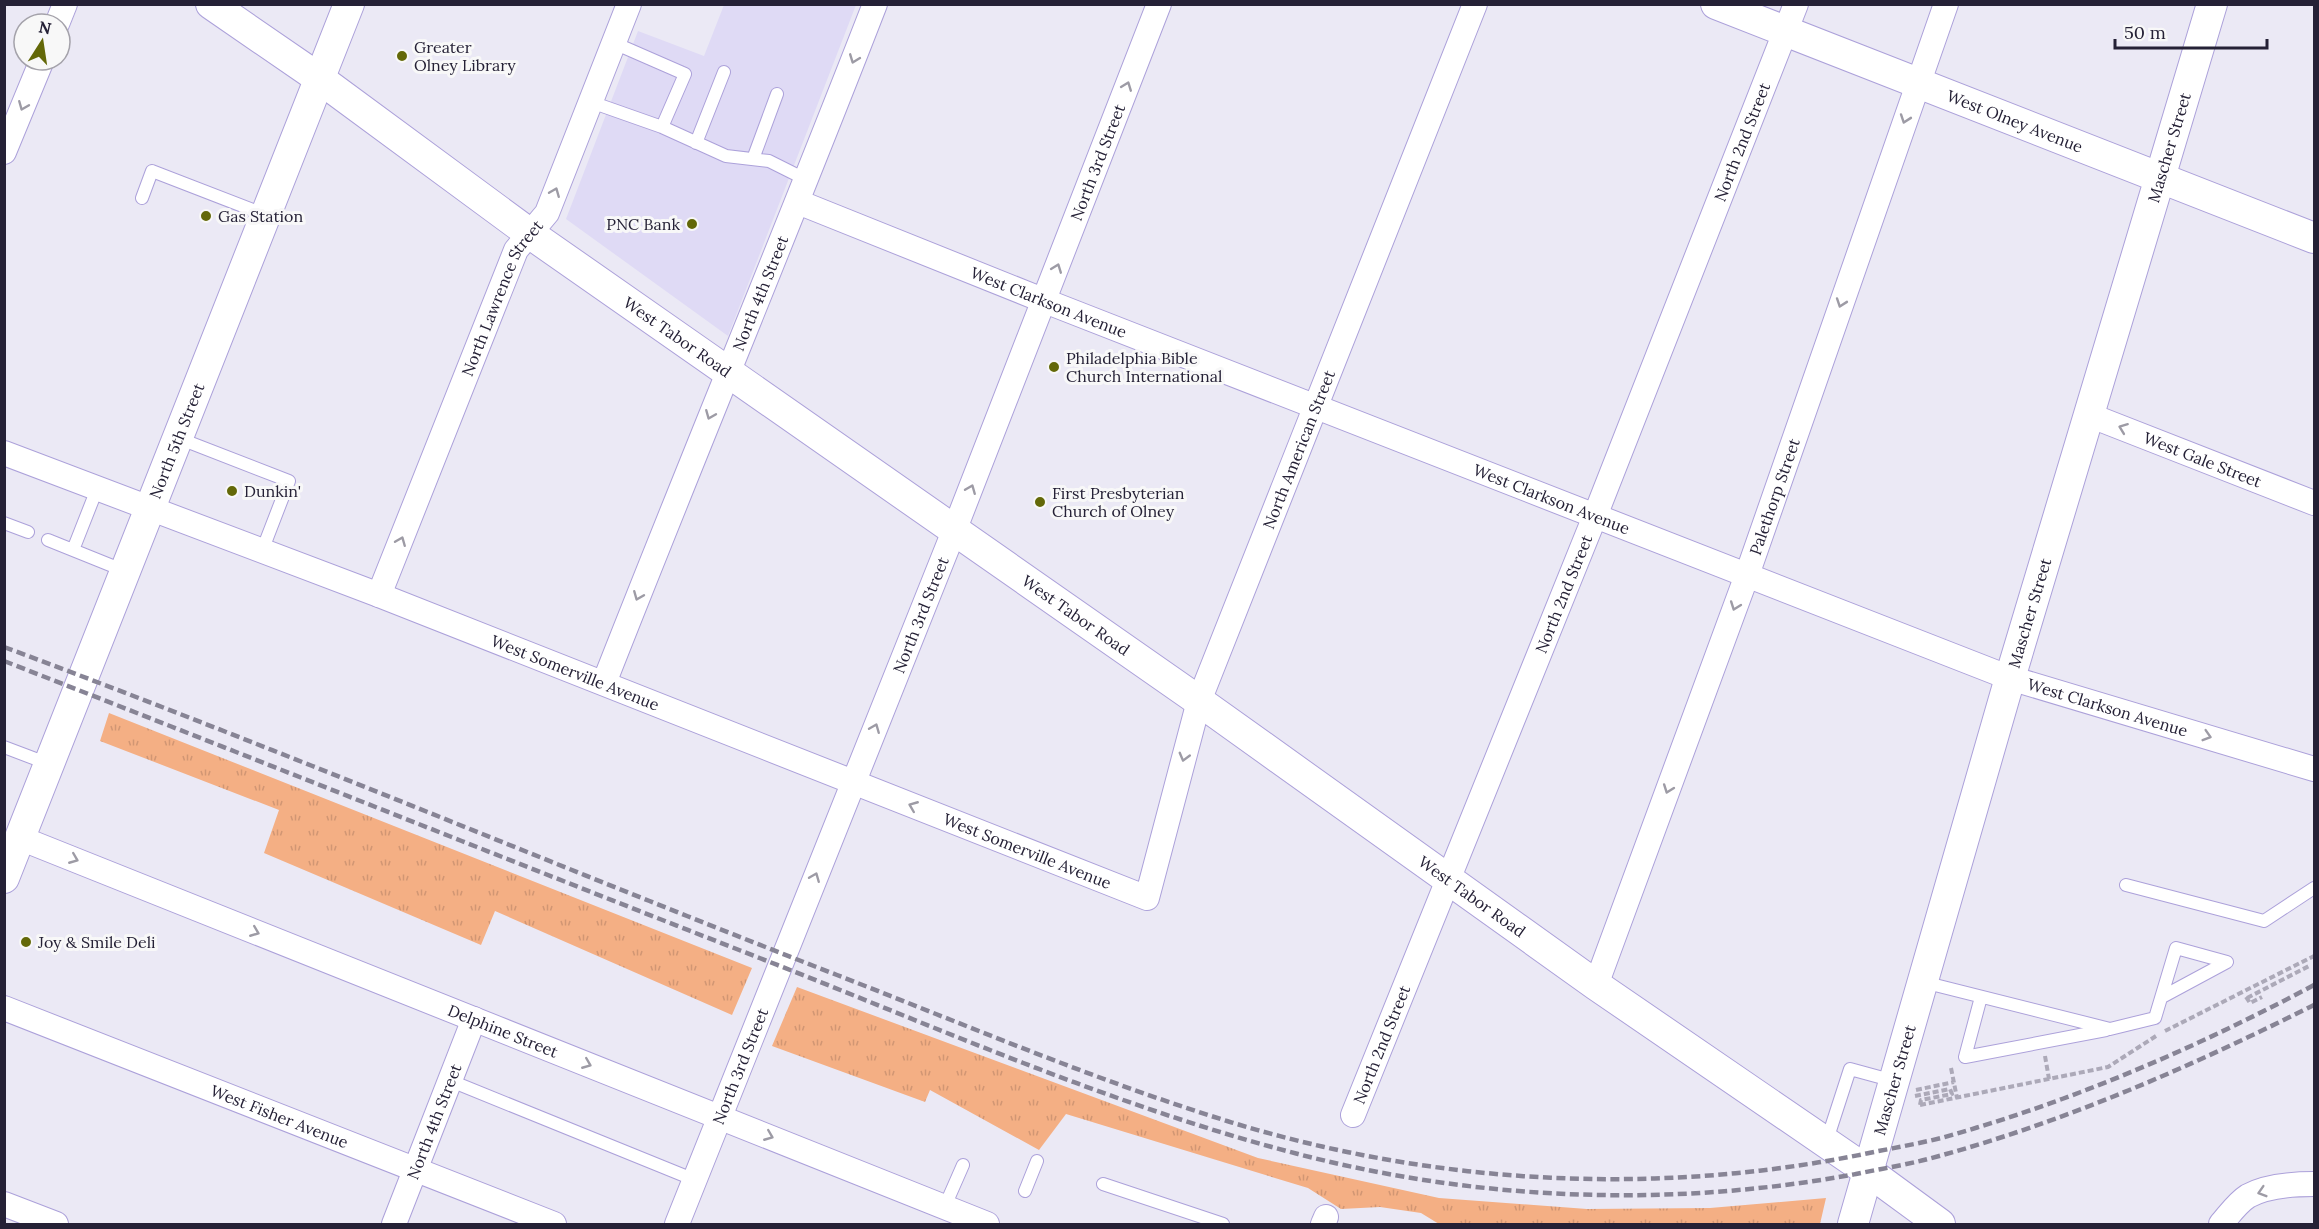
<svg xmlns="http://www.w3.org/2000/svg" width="2319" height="1229" viewBox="0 0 2319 1229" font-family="Lora,serif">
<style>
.built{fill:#dfdaf5}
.grass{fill:url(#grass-tufts)}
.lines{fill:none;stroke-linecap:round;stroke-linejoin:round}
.service-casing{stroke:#aca1da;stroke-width:14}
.minor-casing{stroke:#aca1da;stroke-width:26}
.tertiary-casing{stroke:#aca1da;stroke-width:32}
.path{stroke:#aca9b8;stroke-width:4;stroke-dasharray:6 3;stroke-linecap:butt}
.service{stroke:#fff;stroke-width:12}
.minor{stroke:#fff;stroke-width:24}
.tertiary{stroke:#fff;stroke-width:30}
.rail{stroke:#878495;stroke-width:4.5;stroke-dasharray:9 4.5;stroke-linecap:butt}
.oneway{stroke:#9d9ba5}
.poi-dot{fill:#636808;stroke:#f8f8f8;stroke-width:2}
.labels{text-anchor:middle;stroke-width:6;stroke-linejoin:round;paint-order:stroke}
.poi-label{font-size:16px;fill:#252136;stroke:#f8f8f8;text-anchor:start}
.street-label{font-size:16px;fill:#252136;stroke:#f8f8f8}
</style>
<defs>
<pattern id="grass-tufts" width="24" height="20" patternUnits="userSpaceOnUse" patternTransform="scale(1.5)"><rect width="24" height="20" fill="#f4af84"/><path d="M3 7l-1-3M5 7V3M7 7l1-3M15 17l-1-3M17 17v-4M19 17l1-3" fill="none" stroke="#d19673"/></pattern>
</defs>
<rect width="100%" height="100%" fill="#ebe9f5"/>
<path class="built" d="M724,5H856L728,336L566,219L638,31L704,56Z"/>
<path class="grass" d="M109,713L752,968L732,1015L495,911L481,945L264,853L279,810L100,741Z
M797,987L1258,1158L1439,1198L1587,1209L1710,1208L1826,1198L1820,1224H1439L1421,1213L1380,1207L1341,1209L1308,1188L1066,1114L1039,1150L930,1090L925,1102L772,1046Z"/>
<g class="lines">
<defs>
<path id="service" d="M591,102L662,127L685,74L614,43
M662,127L726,156L769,161L807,180
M696,143L724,72
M753,159L777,94
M142,198L152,171L266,215
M178,438L289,481L262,551
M4,523L28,532
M48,540L125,571
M73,550L97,489
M4,747L49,764
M2126,885L2264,921L2314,888
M1923,982L2110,1029L2155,1018L2176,948L2227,962L2162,997
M1981,997L1965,1057L2106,1030
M451,1081L695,1180
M1826,1143L1850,1069L1894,1081
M1103,1184L1223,1224
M1025,1191L1037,1161
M945,1206L963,1165"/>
<g id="minor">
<path d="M57,24L65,4"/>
<path d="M4,152L42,60"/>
<path id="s1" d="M798,202L1045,301L2010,678L2314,769"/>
<path id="s2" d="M2089,415L2314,503"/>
<path id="s3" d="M4,453L379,595L1147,898L1199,701L1475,4"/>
<path id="s4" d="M379,595L516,250L547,213L629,4"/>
<path id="s5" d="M604,683C693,456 787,231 875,4"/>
<path id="s6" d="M20,838L987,1224"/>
<path id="s7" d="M1596,985L1747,575L1946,4"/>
<path id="s8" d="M4,1008L554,1224"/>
<path id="s9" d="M1353,1115L1595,516L1796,4"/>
<path d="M4,1204L56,1224"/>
<path id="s10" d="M394,1224L474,1019"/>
<path id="s11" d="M677,1224L954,531L1159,4"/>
<path d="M1323,1224L1326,1217"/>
<path d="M2221,1224C2229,1215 2237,1203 2248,1196C2266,1186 2294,1184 2314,1184"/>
</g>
<g id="tertiary">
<path id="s12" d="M211,4L320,79L529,233L1199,701L1596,985L1869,1172L1940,1224"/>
<path id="s13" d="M1716,4L2314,238"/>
<path id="s14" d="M4,878L349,4"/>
<path id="s15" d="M1853,1224L2010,678L2212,4"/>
</g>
</defs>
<use href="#service" class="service-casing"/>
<use href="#minor" class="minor-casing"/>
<use href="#tertiary" class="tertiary-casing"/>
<path class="path" d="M2246,997L2250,1003L2262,997
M2247,998L2311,965
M2165,1031L2314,956
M2045,1056L2049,1079
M1951,1068L1957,1098
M1916,1090L1954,1082
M1915,1096L1950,1089L1952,1094L1921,1100L1920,1105
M1920,1105L2108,1067L2156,1036"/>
<use href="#service" class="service"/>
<use href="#minor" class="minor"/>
<use href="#tertiary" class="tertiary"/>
<path class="rail" d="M4,647C284,751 559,867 837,975C966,1025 1095,1080 1227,1121C1434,1185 1657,1197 1869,1153C1893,1148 1917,1144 1941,1138C2071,1102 2196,1048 2314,985
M4,661C263,762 521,865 780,966C950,1033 1120,1108 1298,1154C1479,1201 1672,1208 1856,1174C1880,1169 1905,1165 1928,1159C2063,1123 2190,1067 2314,1005"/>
</g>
<defs><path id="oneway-chevron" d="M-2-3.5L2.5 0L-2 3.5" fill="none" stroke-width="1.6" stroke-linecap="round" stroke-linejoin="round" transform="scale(1.5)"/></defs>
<g class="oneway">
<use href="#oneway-chevron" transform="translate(854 59) rotate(111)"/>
<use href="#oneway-chevron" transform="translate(1127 86) rotate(-69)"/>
<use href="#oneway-chevron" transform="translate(23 106) rotate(112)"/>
<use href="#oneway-chevron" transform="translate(1905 119) rotate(109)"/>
<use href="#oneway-chevron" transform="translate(555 192) rotate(-68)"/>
<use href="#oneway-chevron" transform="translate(1057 268) rotate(-69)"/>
<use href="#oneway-chevron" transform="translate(1841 303) rotate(109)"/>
<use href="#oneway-chevron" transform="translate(710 415) rotate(112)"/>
<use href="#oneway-chevron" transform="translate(2123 428) rotate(-159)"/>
<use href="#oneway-chevron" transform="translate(971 489) rotate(-68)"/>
<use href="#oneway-chevron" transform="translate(401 541) rotate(-68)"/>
<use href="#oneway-chevron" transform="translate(638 596) rotate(112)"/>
<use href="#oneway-chevron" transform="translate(1735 606) rotate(110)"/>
<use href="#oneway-chevron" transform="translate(875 728) rotate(-68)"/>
<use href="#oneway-chevron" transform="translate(2207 736) rotate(17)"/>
<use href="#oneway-chevron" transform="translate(1184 757) rotate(105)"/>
<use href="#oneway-chevron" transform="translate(1668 789) rotate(110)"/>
<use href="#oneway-chevron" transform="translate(913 806) rotate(-158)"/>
<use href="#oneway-chevron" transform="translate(74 859) rotate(22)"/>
<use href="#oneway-chevron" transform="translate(815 877) rotate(-68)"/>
<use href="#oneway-chevron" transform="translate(255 932) rotate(22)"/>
<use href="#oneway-chevron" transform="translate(587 1064) rotate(22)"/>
<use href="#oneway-chevron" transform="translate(769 1136) rotate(22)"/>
<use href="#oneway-chevron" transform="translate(2262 1192) rotate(163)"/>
</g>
<g class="poi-dot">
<circle cx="402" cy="56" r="6"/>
<circle cx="206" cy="216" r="6"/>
<circle cx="692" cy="224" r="6"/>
<circle cx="1054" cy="367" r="6"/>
<circle cx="232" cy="491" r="6"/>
<circle cx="1040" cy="502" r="6"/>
<circle cx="26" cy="942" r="6"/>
</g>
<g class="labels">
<g class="poi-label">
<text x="414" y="53">Greater<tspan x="414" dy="18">Olney Library</tspan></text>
<text x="218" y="222">Gas Station</text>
<text x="680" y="230" text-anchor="end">PNC Bank</text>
<text x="1066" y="364">Philadelphia Bible<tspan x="1066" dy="18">Church International</tspan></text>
<text x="244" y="497">Dunkin'</text>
<text x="1052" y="499">First Presbyterian<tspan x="1052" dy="18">Church of Olney</tspan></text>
<text x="38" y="948">Joy &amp; Smile Deli</text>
</g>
<g class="street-label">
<text dy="6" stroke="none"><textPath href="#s13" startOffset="321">West Olney Avenue</textPath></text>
<text dy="6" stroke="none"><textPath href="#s9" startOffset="1048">North 2nd Street</textPath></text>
<text dy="6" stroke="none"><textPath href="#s15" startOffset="1122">Mascher Street</textPath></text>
<text dy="6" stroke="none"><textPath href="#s11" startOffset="1142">North 3rd Street</textPath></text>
<text dy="6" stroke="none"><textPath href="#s5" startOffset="420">North 4th Street</textPath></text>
<text dy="6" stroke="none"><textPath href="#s4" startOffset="322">North Lawrence Street</textPath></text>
<text dy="6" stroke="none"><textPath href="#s1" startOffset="270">West Clarkson Avenue</textPath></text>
<text dy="6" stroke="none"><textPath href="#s12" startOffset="573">West Tabor Road</textPath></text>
<text dy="6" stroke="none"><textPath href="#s14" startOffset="470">North 5th Street</textPath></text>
<text dy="6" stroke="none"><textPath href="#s3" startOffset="1701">North American Street</textPath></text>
<text dy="6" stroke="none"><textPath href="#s2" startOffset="122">West Gale Street</textPath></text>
<text dy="6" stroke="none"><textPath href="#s7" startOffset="520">Palethorp Street</textPath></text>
<text dy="6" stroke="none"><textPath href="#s1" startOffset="810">West Clarkson Avenue</textPath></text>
<text dy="6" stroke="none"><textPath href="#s9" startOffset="562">North 2nd Street</textPath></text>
<text dy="6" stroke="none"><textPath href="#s15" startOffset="636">Mascher Street</textPath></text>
<text dy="6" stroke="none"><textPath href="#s11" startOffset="656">North 3rd Street</textPath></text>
<text dy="6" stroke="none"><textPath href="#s12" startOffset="1059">West Tabor Road</textPath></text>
<text dy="6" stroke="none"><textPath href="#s3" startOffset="612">West Somerville Avenue</textPath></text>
<text dy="6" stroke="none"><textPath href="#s1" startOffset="1404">West Clarkson Avenue</textPath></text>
<text dy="6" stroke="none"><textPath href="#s3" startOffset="1098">West Somerville Avenue</textPath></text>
<text dy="6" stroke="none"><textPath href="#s12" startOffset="1545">West Tabor Road</textPath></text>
<text dy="6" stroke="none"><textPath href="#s6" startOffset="520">Delphine Street</textPath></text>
<text dy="6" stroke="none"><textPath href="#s9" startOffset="76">North 2nd Street</textPath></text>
<text dy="6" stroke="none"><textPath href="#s11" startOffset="170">North 3rd Street</textPath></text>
<text dy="6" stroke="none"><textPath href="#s15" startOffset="150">Mascher Street</textPath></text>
<text dy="6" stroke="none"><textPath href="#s8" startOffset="296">West Fisher Avenue</textPath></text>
<text dy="6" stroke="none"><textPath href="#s10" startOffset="110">North 4th Street</textPath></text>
</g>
</g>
<rect width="2319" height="1229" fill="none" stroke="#252136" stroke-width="12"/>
<g transform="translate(42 42) rotate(12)"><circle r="28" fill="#f8f8f8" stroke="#a4a2aa" stroke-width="1.5"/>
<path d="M0-4.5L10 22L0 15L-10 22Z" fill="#636808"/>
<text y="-9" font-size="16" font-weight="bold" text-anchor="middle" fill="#252136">N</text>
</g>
<path d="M2115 39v9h152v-9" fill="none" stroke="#252136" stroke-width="3"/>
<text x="2124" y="39" font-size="18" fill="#252136" stroke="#f8f8f8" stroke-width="4.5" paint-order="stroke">50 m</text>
</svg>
